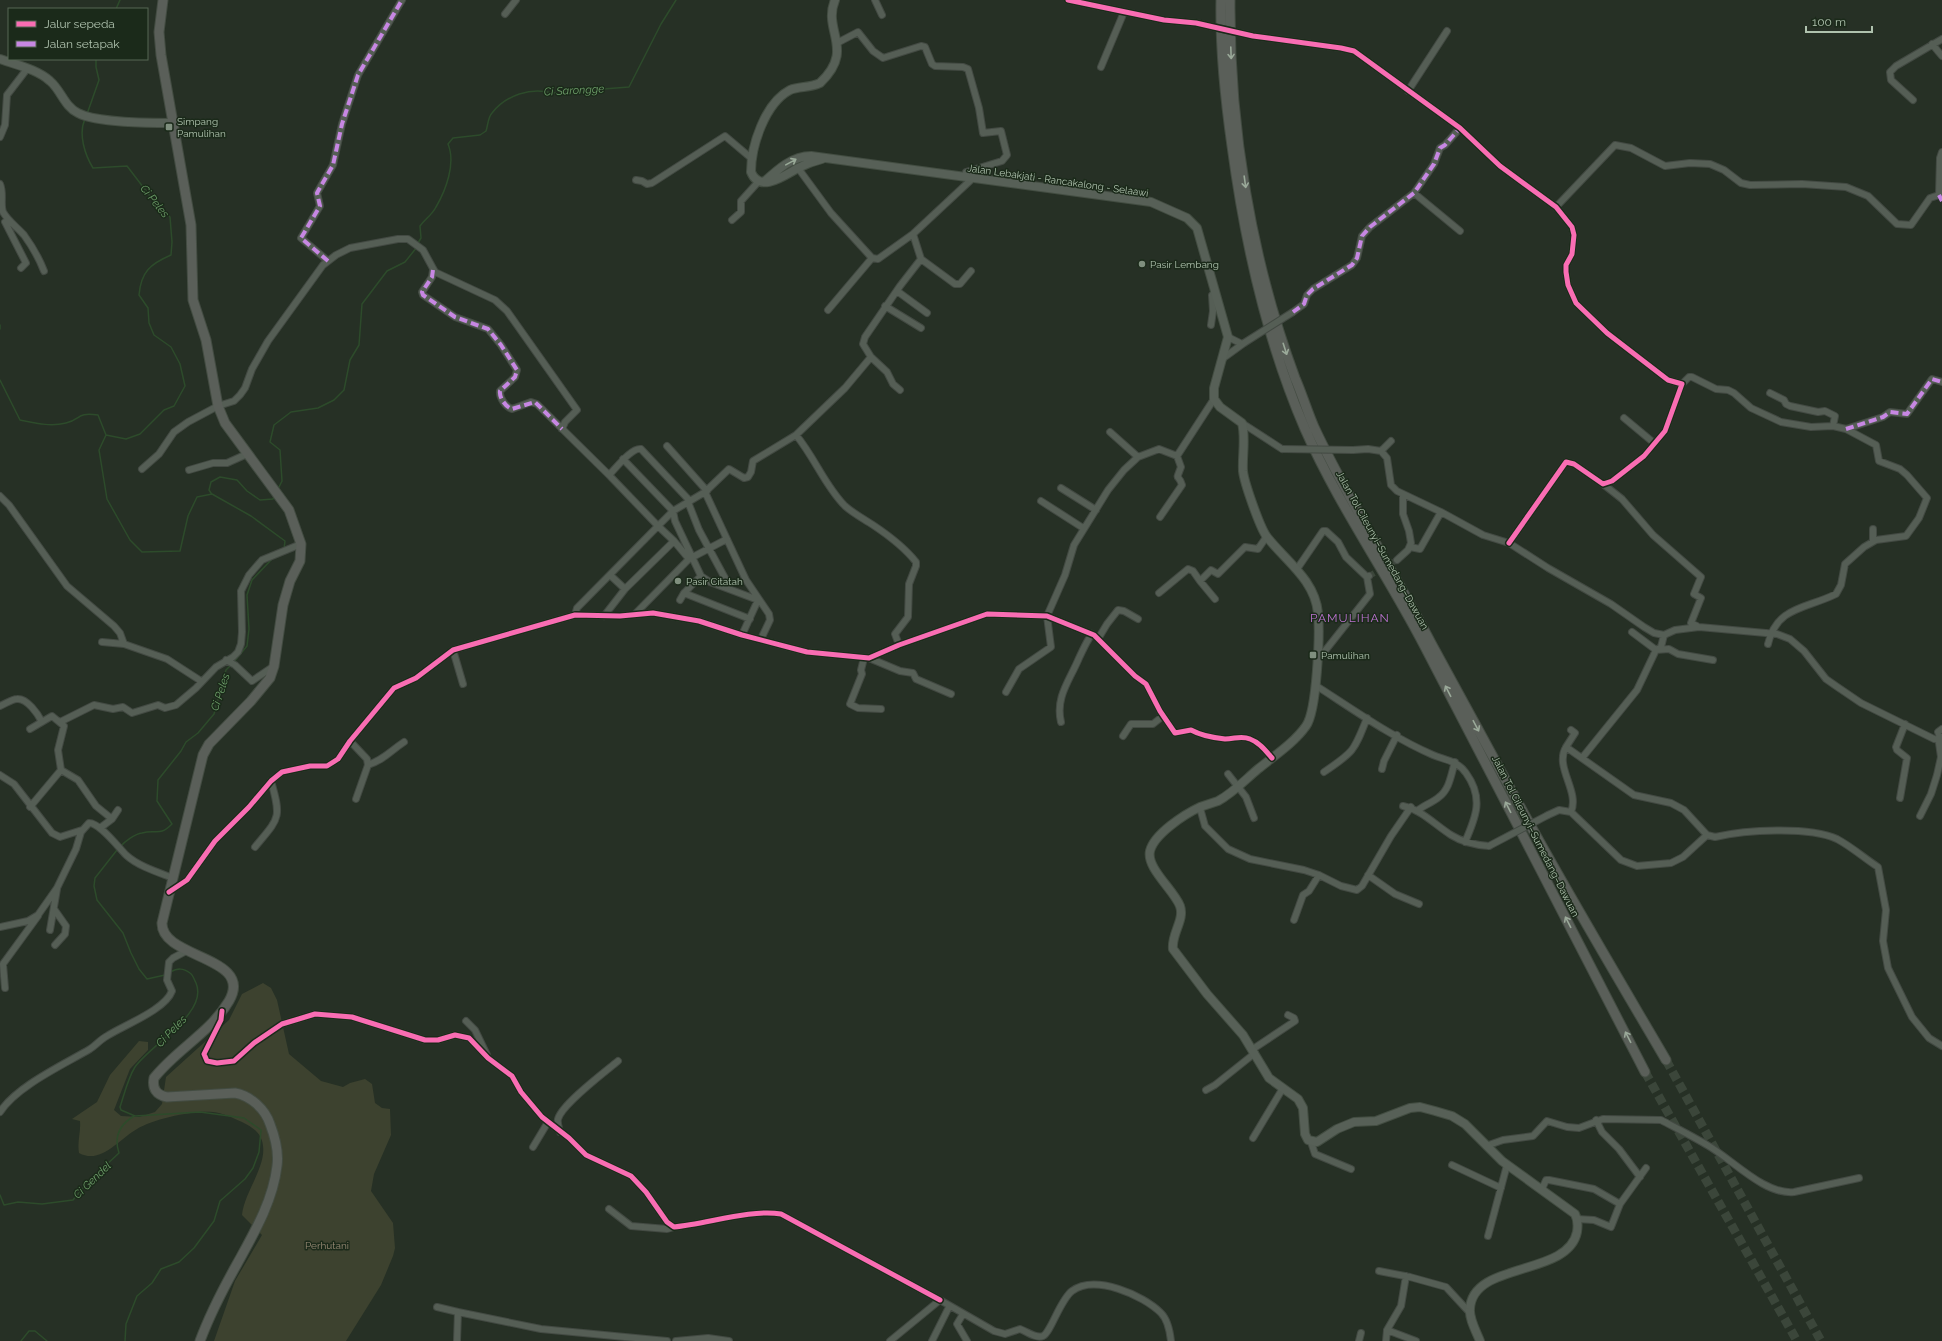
<svg xmlns="http://www.w3.org/2000/svg" width="1942" height="1341" viewBox="0 0 1942 1341" font-family="Raleway,sans-serif">
<style>
.green{fill:#3d422f}
.lines{fill:none;stroke-linecap:round;stroke-linejoin:round}
.stream{stroke:#2d4b2b;stroke-width:1.5}
.minor-tunnel{stroke:#3b463a;stroke-width:6;stroke-dasharray:6 3;stroke-linecap:butt}
.highway-tunnel{stroke:#3b463a;stroke-width:9;stroke-dasharray:9 4.5;stroke-linecap:butt}
.minor-casing{stroke:#434a43;stroke-width:8}
.major-casing{stroke:#434d42;stroke-width:10}
.highway-casing{stroke:#434c42;stroke-width:11}
.minor{stroke:#555e55;stroke-width:6}
.major{stroke:#576057;stroke-width:8}
.highway{stroke:#5a5f59;stroke-width:9}
.minor-bridge-casing{stroke:#434a43;stroke-width:8;stroke-linecap:butt}
.minor-bridge{stroke:#555e55;stroke-width:6}
.quiet{stroke:#c787e3;stroke-width:4;stroke-dasharray:8 4;stroke-linecap:butt}
.cycleway-casing{stroke:#1b2a1a;stroke-width:8}
.cycleway{stroke:#f96db3;stroke-width:5}
.oneway{stroke:#9aa999}
.oneway2{stroke:#99aa98}
.poi-dot{fill:#7f8f7e;stroke:#1b2a1a;stroke-width:1.5}
.labels{text-anchor:middle;stroke-width:3;stroke-linejoin:round;paint-order:stroke}
.poi-label{font-size:10px;fill:#afc2ae;stroke:#1b2a1a;text-anchor:start}
.street-label{font-size:10px;fill:#afc2ae;stroke:#1b2a1a}
.park-label{font-size:10px;fill:#9b8c77;stroke:#1b2a1a}
.water-label{font-size:11px;font-style:italic;fill:#6e9f6a;stroke:#1b2a1a}
.quarter-label{font-size:12px;letter-spacing:1px;fill:#bb72cf;stroke:#1b2a1a}
</style>
<rect width="100%" height="100%" fill="#263025"/>
<path class="green" d="M263,983L271,988L277,1000L289,1054L321,1081L343,1087L350,1083L365,1079L372,1084L375,1103L382,1108L390,1109L391,1135L374,1174L371,1191L393,1223L395,1248L393,1256L381,1285L346,1341H214L235,1281L262,1235L242,1215C244,1193 266,1167 263,1146C262,1133 252,1127 242,1122C233,1118 223,1113 213,1112C194,1110 153,1119 137,1129C119,1139 101,1165 79,1153C77,1142 81,1132 80,1121L72,1119L97,1102L110,1075L139,1041L148,1042V1050L130,1069L114,1110L121,1116L139,1117L155,1112L162,1104L166,1077L229,1020L242,994Z"/>
<g class="lines">
<path class="stream" d="M116,9L120,0
M87,114L99,80L96,67V59
M85,119C78,134 85,155 93,168L127,166L153,200L170,217L172,242L171,255C150,264 141,272 139,295L148,308L149,323L154,335L171,347L180,364L185,386L174,406L164,410L140,434L126,439L106,435L99,450L107,499L130,540L142,552L180,551L188,516L197,497L212,494L251,516L285,541L284,549
M418,243L421,238L420,226C425,219 432,215 436,207C446,190 456,163 448,144L453,138L480,135L486,131C488,125 488,117 492,113C506,95 531,87 552,93L629,87L661,24L676,0
M0,325V329
M0,380L20,420C35,423 50,427 66,423C82,419 76,412 98,415L106,435
M278,489L282,481L280,450L270,442L274,425L291,412L318,408L334,400L344,390L350,360L359,345L362,304L387,271L405,262L417,247
M211,493L209,490L211,482L220,477L237,480L247,491L260,500L273,499L274,496
M233,663L247,646L249,629L247,595L252,580L273,558
M120,847C125,841 135,834 142,833C157,829 159,837 172,824L157,801L158,780L181,751L186,742L198,733L214,714L226,670L231,665
M117,850L95,878L94,886L97,900L123,933L131,953L139,969L147,979L165,975
M0,1195L4,1205L18,1202L42,1204L73,1200L88,1182L119,1153C114,1138 119,1125 134,1116
M21,1341L29,1331H35L47,1341
M125,1341L126,1324L137,1296L152,1283L161,1269L179,1262L194,1248L214,1221L220,1201L245,1179L253,1168L259,1152L261,1130L244,1118L200,1112L135,1116L121,1110L120,1107C124,1095 128,1078 135,1067C150,1045 209,1013 196,983C194,979 193,975 190,973C183,968 178,968 170,972"/>
<path class="minor-tunnel" d="M1369,576L1397,560"/>
<path class="highway-tunnel" d="M1666,1060L1821,1341
M1645,1072L1797,1341"/>
<defs>
<path id="minor" d="M875,0L882,15
M1068,0L1164,20L1196,23
M505,14L516,0
M1253,36L1341,48L1354,51L1460,128L1500,166L1556,207L1572,227L1574,235L1572,254L1566,265V272L1568,285L1576,303L1607,333L1668,380L1682,384L1665,431L1644,456L1612,481L1603,484L1574,464L1566,462L1509,543
M837,43L858,32L873,51L883,58L921,46L925,47L932,64L935,66L963,67L968,69L979,108L983,133L1001,131L1007,155L1002,161L966,172V177
M1932,44L1942,56
M1101,67L1124,12
M1408,91L1447,31
M1913,100L1891,80L1890,72L1896,66L1942,39
M0,137L5,125L7,95L27,69
M798,168L831,213L872,258L878,259L913,234
M636,180L642,181L647,184L652,183L725,136L751,158
M0,184C4,193 0,204 3,212C8,221 17,227 24,235C32,246 39,258 44,271
M1414,193L1460,231
M1556,207L1615,145L1631,148L1665,166L1690,163L1710,164L1724,170L1741,183L1750,185L1802,184L1846,187L1868,196L1897,224L1911,225L1930,198L1939,195L1940,158L1942,152
M732,220L741,212V201L759,181
M5,222L26,263L21,268
M921,259L955,284H960L971,271
M328,261L301,238L320,206L317,193L333,165L342,124L358,75L402,0
M433,270L432,277L422,292L423,295L455,317L488,329L501,345L517,370L515,377L500,391C499,398 506,407 512,409L531,402L537,404L609,475
M897,291L927,313
M885,306L921,328
M828,310L872,258
M1293,312L1304,304L1307,295L1313,289L1352,265L1357,258L1362,236L1370,227L1414,193L1434,164L1440,148L1445,145L1460,128
M1211,325L1213,311L1212,295L1215,292
M1228,337L1242,344
M871,357L887,372L893,384L900,390
M1222,359L1244,343
M1682,384L1689,377H1692L1716,389L1728,390L1734,393L1751,408L1781,422L1811,427L1833,426L1846,429L1876,445L1879,461L1900,469L1907,475L1927,498L1919,518L1906,536L1876,540L1864,547L1845,564L1841,585L1836,594C1806,609 1777,606 1768,644
M1770,393L1784,400L1786,404L1790,406L1818,412L1825,411L1835,416L1833,426
M1624,418L1654,443
M1242,423L1282,449
M1846,429L1883,417L1890,412L1907,414L1932,379L1942,382
M1110,432L1138,457
M796,435C815,458 825,486 845,506C854,514 864,519 873,525C888,535 905,548 916,562V566L909,584L908,617L895,634L899,645
M667,446L707,491
M1353,450L1368,449L1381,451L1387,458L1391,485L1397,491L1441,512L1483,535L1509,543L1548,568L1611,604L1644,627L1654,633L1664,635L1675,630L1699,627L1777,634L1790,639L1804,651L1826,679L1836,686L1861,703L1934,739L1941,740L1942,737
M1381,451L1391,441
M623,459L673,511L658,526L609,475C616,468 632,447 641,449L689,500
M142,469L159,454L174,432L188,422L218,406L234,401L240,395L245,388L252,369L268,341L323,265L336,255L350,248L398,239H408L423,250L435,272L495,300L507,311L577,410L565,422L562,429
M189,470L213,463H227L247,454
M1603,484L1622,499L1653,535L1701,577L1694,594L1701,598L1691,623L1697,626
M1061,488L1096,510
M0,496L9,505L67,586L114,626L120,633L124,644
M1041,501L1083,528
M688,502L699,530L726,580
M1160,517L1182,485C1178,472 1175,483 1181,467L1177,456
M1873,529V541
M674,541L689,559
M1410,547L1420,549L1441,512
M1397,560L1408,550L1411,543L1409,531L1403,514V494
M1297,569L1323,531H1326L1338,542L1346,557L1367,577
M610,575L625,589
M701,576L675,521L673,511L705,492
M1200,581L1215,599
M684,593L750,619
M1159,593L1188,569L1193,571L1200,581L1211,570L1218,574L1245,547L1258,549L1267,536
M680,600L684,593L701,576L710,582L758,600L742,635
M635,614L689,559L727,539
M575,615L577,608L658,526L674,541L625,589L604,616
M1632,632L1656,650L1669,649L1678,654L1713,660
M761,639L770,620L769,614L746,580L705,492L729,469L744,478L748,477L751,472L753,461L796,435L845,388L871,357L863,344L865,337L900,286L921,259L913,234L973,178
M1098,639L1107,624L1118,610L1124,611L1138,619
M102,642L124,644L167,659L201,681
M453,650L463,684
M864,658L861,670L862,674L850,704L858,708L881,709
M869,658L900,671L913,673L916,679L951,694
M226,660L235,665L252,681L274,666
M1317,661L1370,594L1367,577L1369,576
M1315,685C1351,708 1393,738 1433,755C1445,760 1458,761 1466,773C1484,798 1476,817 1465,842
M1006,692L1019,669L1051,647L1047,616L1065,575L1074,545L1108,490L1124,470L1138,457L1159,449L1177,456L1214,399
M0,706C5,704 12,699 17,699C27,698 38,714 42,722
M60,722L94,705L113,709L123,707L132,713L158,705L165,708L176,705L196,688L216,667L233,657L238,652L241,644L242,632L241,591L249,575L262,560L301,544
M1061,722C1055,697 1070,680 1079,658C1083,650 1086,642 1092,634
M1123,736L1131,724H1153L1163,716
M350,741L367,759L368,765L356,799
M1566,747L1575,733L1571,730
M1582,758L1637,690L1656,650L1661,647L1664,635
M368,765C385,759 389,752 404,742
M1382,769L1384,761L1397,735
M61,770L78,780L96,806L112,819
M1324,772C1354,752 1354,751 1367,718
M1228,774L1246,797L1254,818
M0,775L14,784L52,833L60,837L82,830
M1900,798L1907,758L1897,750L1896,747L1905,724
M1403,806C1422,810 1435,825 1451,835C1462,842 1475,845 1489,846
M30,807L61,770L58,750L64,726L52,716L30,729
M1200,808L1205,826L1228,849L1250,859L1304,870L1319,875L1341,886L1357,890L1362,886L1391,836L1411,807
M1417,811C1424,805 1432,803 1439,797C1450,789 1451,774 1455,762
M1571,812C1580,791 1554,767 1566,747L1634,795L1671,803L1684,810L1707,835
M1548,815L1559,810L1571,812L1621,860L1637,866L1671,863L1683,857L1707,835L1715,837C1745,830 1809,826 1837,839C1852,847 1864,858 1878,867L1886,910L1883,941L1888,968L1912,1017L1929,1038L1942,1046
M1920,816L1931,794L1937,775L1941,757L1939,743L1940,737L1938,732L1942,729
M100,828L112,819L118,810
M255,847C279,818 282,819 271,781
M1368,875L1395,894L1419,904
M169,892L187,880L215,841L249,807L271,781L282,772L310,766H327L338,759L350,741L394,688L416,678L453,650L575,615L620,616L653,613L699,621L742,635L807,652L869,658L899,645L987,614L1047,616L1094,635L1135,676L1146,684L1160,711L1175,733L1191,730C1200,735 1215,738 1225,739C1235,739 1241,735 1250,739C1259,742 1266,751 1272,758
M54,909L66,926L65,934L55,945
M1294,920L1303,895L1309,891L1319,875
M0,927L28,921L38,915L57,888L76,849L81,832L89,823C100,823 118,847 126,855C138,866 157,872 173,878
M50,930L57,889
M5,988L3,964L38,916
M222,1011L217,1029L204,1054L207,1061L217,1063L234,1061L254,1043L282,1024L315,1014L352,1017L425,1040H438L455,1035L469,1038L488,1058L512,1076L521,1092L542,1117L569,1138L586,1155L631,1176L646,1192L667,1222L674,1227C707,1224 750,1209 781,1214L940,1300
M466,1021L475,1030L487,1055
M1253,1049L1295,1021L1294,1018L1288,1015
M1206,1090L1215,1085L1255,1053
M0,1112C17,1086 63,1065 90,1049C96,1045 101,1039 107,1036C124,1025 165,1010 172,991L167,980L169,962L173,958L188,950
M1596,1120L1602,1132L1619,1149L1640,1177
M560,1132C559,1128 557,1123 558,1119C562,1104 605,1072 618,1061
M1253,1138L1283,1088
M1311,1142L1315,1154L1351,1169
M1486,1146L1503,1140L1533,1136L1547,1121L1567,1127L1579,1128L1603,1119L1661,1120C1676,1128 1692,1136 1707,1145C1732,1159 1764,1195 1794,1192L1859,1178
M533,1147L548,1122
M1452,1165L1501,1188
M1542,1189L1546,1180H1549L1594,1189L1620,1204L1646,1168
M609,1209L631,1226L667,1229L674,1227
M1577,1219L1594,1220L1611,1227L1620,1204
M1488,1236L1507,1165
M1379,1271L1410,1277L1446,1287L1470,1313
M437,1307L458,1312
M963,1314L957,1324L967,1341
M1387,1330L1416,1341
M457,1341L458,1312L541,1329L667,1341
M676,1341L708,1338L729,1341
M890,1341L940,1300L994,1331L1005,1334L1020,1329C1026,1331 1036,1339 1043,1336C1051,1332 1060,1300 1072,1291C1095,1274 1143,1295 1161,1313C1168,1320 1170,1332 1171,1341
M932,1341L949,1307
M1359,1341L1361,1333
M1386,1341L1387,1330L1401,1306L1406,1276"/>
<path id="major" d="M0,59C16,65 37,69 50,81C61,90 64,106 78,113C97,123 149,123 172,123
M822,159C814,161 806,164 798,168C785,175 760,194 751,172C751,146 765,103 790,90C799,86 810,88 820,83C856,49 822,31 835,0
M764,182C777,170 792,156 811,156L1151,202L1187,218L1197,228L1228,337L1214,388V399L1220,407L1242,423C1246,438 1242,456 1243,471C1244,482 1260,528 1267,537C1286,561 1315,580 1318,613C1320,634 1317,711 1306,726C1294,743 1274,756 1258,769C1245,780 1233,793 1218,801C1212,803 1206,805 1200,807C1185,814 1154,834 1150,851C1146,868 1174,890 1180,906C1185,920 1171,934 1173,949L1207,994L1243,1035L1269,1078L1298,1099L1303,1108L1305,1134L1308,1140L1317,1142L1337,1129L1354,1122L1376,1121L1410,1108L1420,1107L1435,1111L1452,1116L1465,1124L1502,1161L1575,1214C1578,1220 1578,1226 1577,1232C1568,1277 1472,1261 1470,1309C1469,1319 1476,1331 1480,1341"/>
<path id="highway" d="M163,0L159,32L161,55L191,225L193,300L206,340L218,406L225,423L289,510L301,544L300,561L290,581L283,605L274,666L270,678L251,701L209,744L203,755L162,923C161,959 255,956 229,1001C210,1033 177,1049 154,1078C152,1088 156,1095 167,1097L235,1093C251,1096 265,1109 270,1124C275,1137 279,1152 277,1166C273,1201 254,1233 237,1264C223,1289 210,1314 200,1341
M1221,0C1220,49 1225,97 1232,146C1245,243 1266,339 1305,429C1338,504 1386,572 1424,645C1498,787 1572,930 1645,1072
M1230,0C1229,127 1251,259 1295,378C1302,394 1307,411 1314,427C1349,502 1393,570 1431,643C1462,699 1492,756 1523,812C1569,896 1618,978 1666,1060"/>
</defs>
<use href="#minor" class="minor-casing"/>
<use href="#major" class="major-casing"/>
<use href="#highway" class="highway-casing"/>
<use href="#minor" class="minor"/>
<use href="#major" class="major"/>
<use href="#highway" class="highway"/>
<defs>
<path id="minor-bridge" d="M1196,23L1253,36
M1244,343L1293,312
M1282,449L1353,450
M1489,846L1548,815"/>
</defs>
<use href="#minor-bridge" class="minor-bridge-casing"/>
<use href="#minor-bridge" class="minor-bridge"/>
<path class="quiet" d="M1939,195L1942,201
M328,261L301,238L320,206L317,193L333,165L342,124L358,75L402,0
M433,270L432,277L422,292L423,295L455,317L488,329L501,345L517,370L515,377L500,391C499,398 506,407 512,409L535,402L562,429
M1293,312L1304,304L1307,295L1313,289L1352,265L1357,258L1362,236L1370,227L1414,193L1434,164L1440,148L1445,145L1460,128
M1846,429L1883,417L1890,412L1907,414L1932,379L1942,382"/>
<defs>
<path id="cycleway" d="M1068,0L1164,20L1196,23L1253,36L1341,48L1354,51L1460,128L1500,166L1556,207L1572,227L1574,235L1572,254L1566,265V272L1568,285L1576,303L1607,333L1668,380L1682,384L1665,431L1644,456L1612,481L1603,484L1574,464L1566,462L1509,543
M169,892L187,880L215,841L249,807L271,781L282,772L310,766H327L338,759L350,741L394,688L416,678L453,650L575,615L620,616L653,613L699,621L742,635L807,652L869,658L899,645L987,614L1047,616L1094,635L1135,676L1146,684L1160,711L1175,733L1191,730C1200,735 1215,738 1225,739C1235,739 1241,735 1250,739C1259,742 1266,751 1272,758
M222,1011L221,1020L204,1054L207,1061L217,1063L234,1061L254,1043L282,1024L315,1014L352,1017L425,1040H438L455,1035L469,1038L488,1058L512,1076L521,1092L542,1117L569,1138L586,1155L631,1176L646,1192L667,1222L674,1227C707,1224 750,1209 781,1214L940,1300"/>
</defs>
<use href="#cycleway" class="cycleway-casing"/>
<use href="#cycleway" class="cycleway"/>
</g>
<defs><path id="oneway-shaft" d="M-6 0H5M1.5-3L5.5 0L1.5 3" fill="none" stroke-width="1.6" stroke-linecap="round" stroke-linejoin="round"/></defs>
<g class="oneway">
<use href="#oneway-shaft" transform="translate(1231 53) rotate(88)"/>
<use href="#oneway-shaft" transform="translate(1245 182) rotate(82)"/>
<use href="#oneway-shaft" transform="translate(1285 349) rotate(72)"/>
<use href="#oneway-shaft" transform="translate(1448 691) rotate(-117)"/>
<use href="#oneway-shaft" transform="translate(1476 726) rotate(62)"/>
<use href="#oneway-shaft" transform="translate(1508 807) rotate(-117)"/>
<use href="#oneway-shaft" transform="translate(1568 922) rotate(-117)"/>
<use href="#oneway-shaft" transform="translate(1628 1037) rotate(-117)"/>
</g>
<use class="oneway2" href="#oneway-shaft" transform="translate(791 162) rotate(-29)"/>
<g class="poi-dot">
<rect x="165" y="123" width="8" height="8" rx="2"/>
<circle cx="1142" cy="264" r="4"/>
<circle cx="678" cy="581" r="4"/>
<rect x="1309" y="651" width="8" height="8" rx="2"/>
</g>
<g class="labels">
<g class="poi-label">
<text x="177" y="125">Simpang<tspan x="177" dy="12">Pamulihan</tspan></text>
<text x="1150" y="268">Pasir Lembang</text>
<text x="686" y="585">Pasir Citatah</text>
<text x="1321" y="659">Pamulihan</text>
</g>
<g class="street-label">
<text transform="translate(1058 180) rotate(8)" y="4">Jalan Lebakjati - Rancakalong - Selaawi</text>
<text transform="translate(1383 550) rotate(61)" y="4">Jalan Tol Cileunyi–Sumedang–Dawuan</text>
<text transform="translate(1536 836) rotate(63)" y="4">Jalan Tol Cileunyi–Sumedang–Dawuan</text>
</g>
<g class="park-label">
<text x="327" y="1249">Perhutani</text>
</g>
<g class="water-label">
<text transform="translate(574 90) rotate(-3)" y="4">Ci Sarongge</text>
<text transform="translate(155 201) rotate(51)" y="4">Ci Peles</text>
<text transform="translate(220 692) rotate(-72)" y="4">Ci Peles</text>
<text transform="translate(171 1031) rotate(-46)" y="4">Ci Peles</text>
<text transform="translate(92 1180) rotate(-44)" y="4">Ci Gendel</text>
</g>
<g class="quarter-label">
<text x="1350" y="622">PAMULIHAN</text>
</g>
</g>
<rect x="8" y="8" width="140" height="52" fill="#1b2a1a" stroke="#566755"/>
<rect x="16" y="21" width="20" height="6" fill="#f96db3" stroke="#566755"/>
<text x="44" y="28" font-size="12" fill="#afc2ae">Jalur sepeda</text>
<rect x="16" y="41" width="20" height="6" fill="#c787e3" stroke="#566755"/>
<text x="44" y="48" font-size="12" fill="#afc2ae">Jalan setapak</text>
<path d="M1806 26v6h66v-6" fill="none" stroke="#afc2ae" stroke-width="2"/>
<text x="1812" y="26" font-size="12" fill="#afc2ae" stroke="#1b2a1a" stroke-width="3" paint-order="stroke">100 m</text>
</svg>
